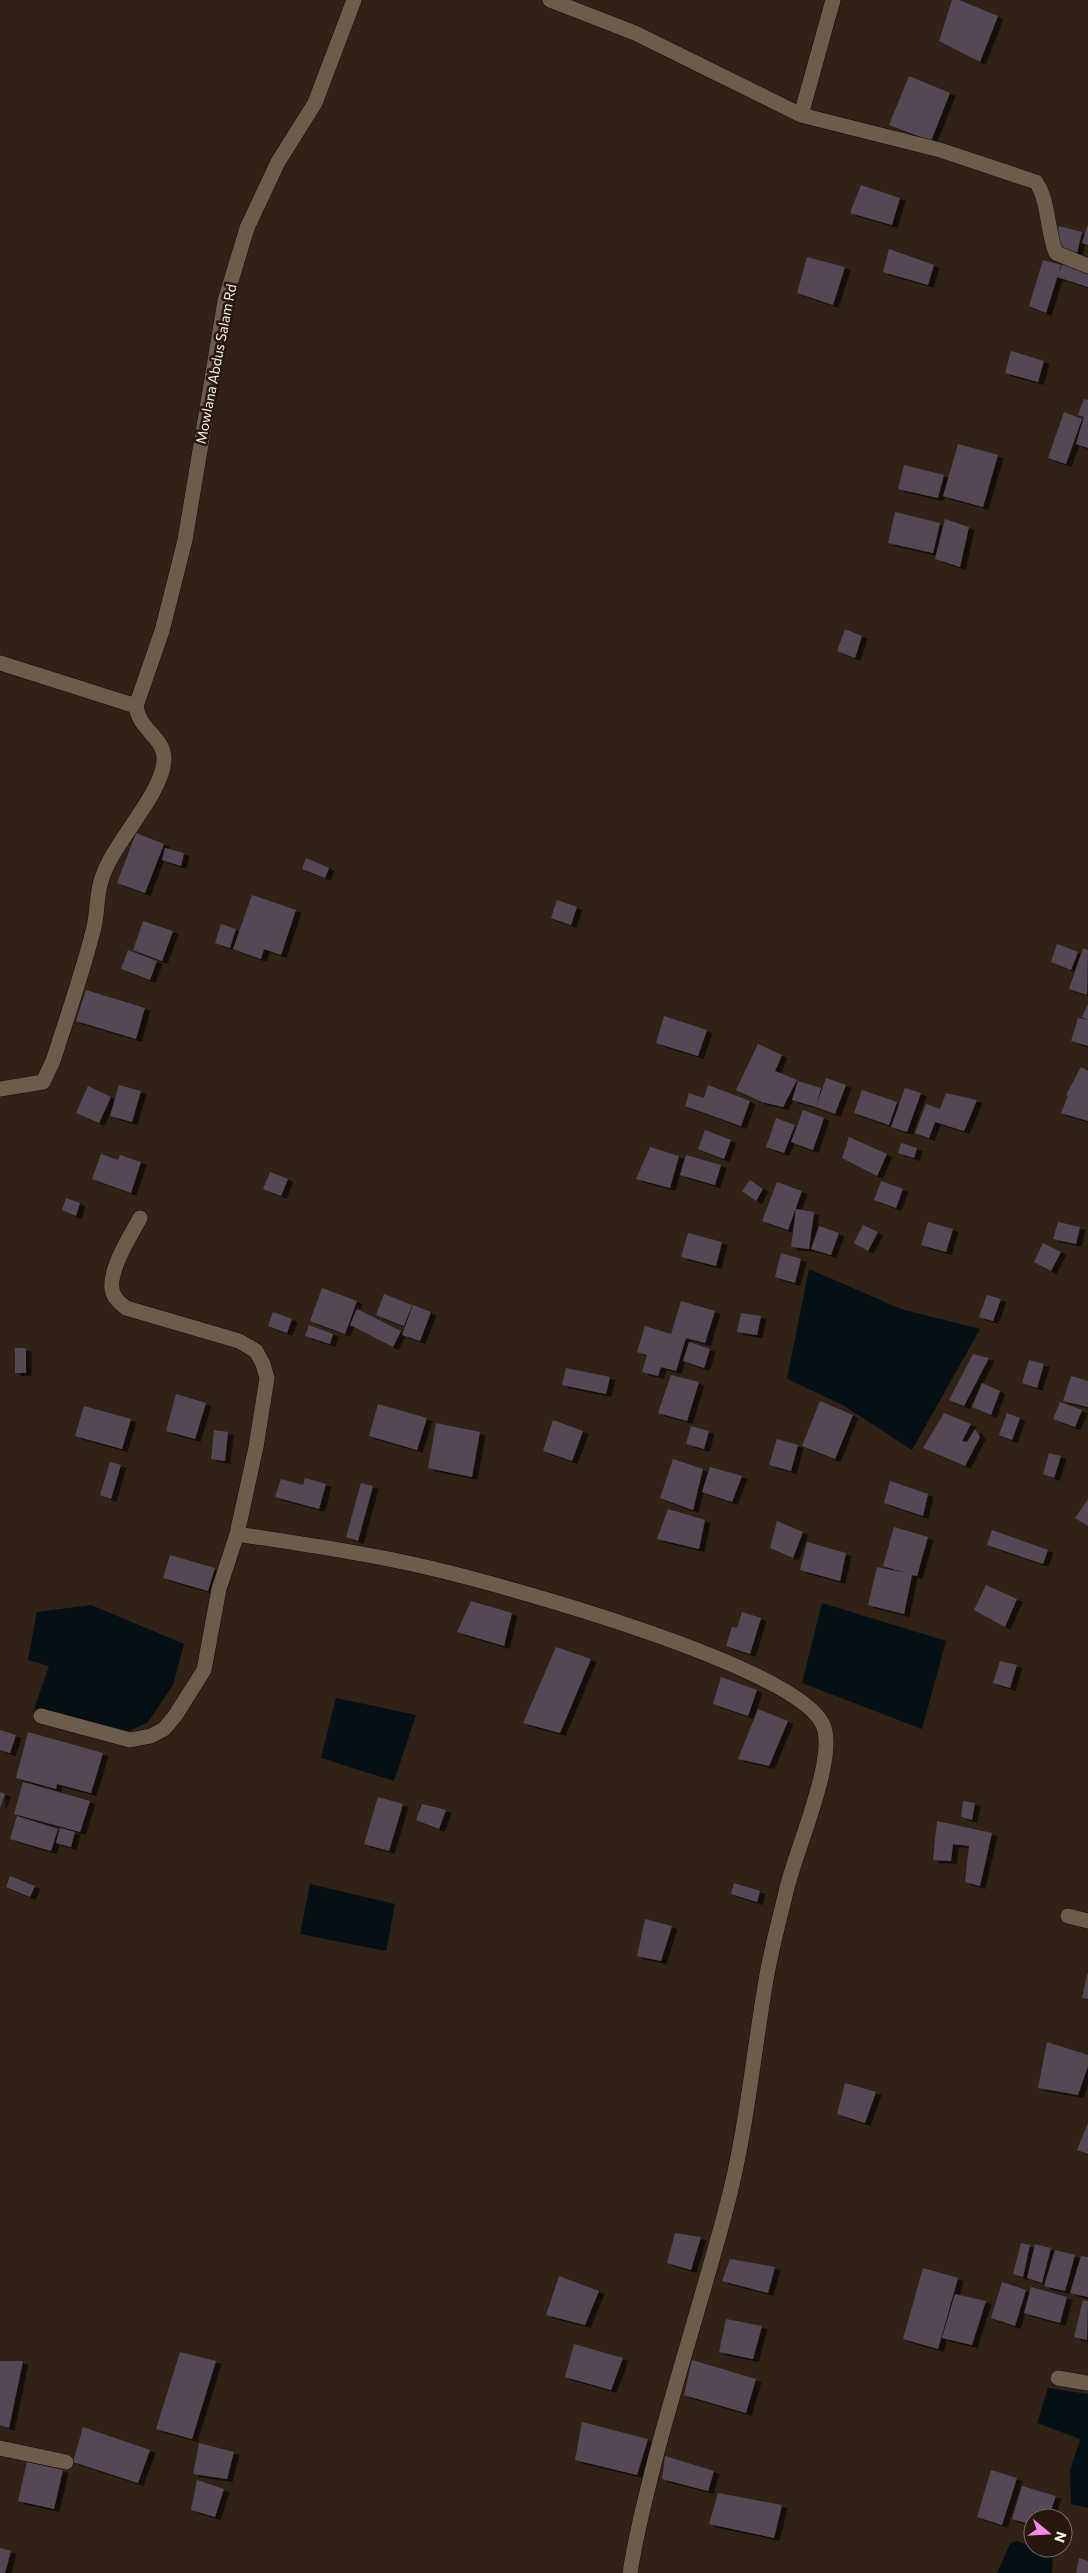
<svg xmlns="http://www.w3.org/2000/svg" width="1088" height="2573" viewBox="0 0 1088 2573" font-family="Commissioner,sans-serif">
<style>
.water{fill:#040f16}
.building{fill:#554755;filter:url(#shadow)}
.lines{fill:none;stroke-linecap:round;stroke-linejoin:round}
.minor-casing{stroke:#170b02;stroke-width:16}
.minor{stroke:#6c5c4e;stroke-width:15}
.labels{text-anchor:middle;stroke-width:5;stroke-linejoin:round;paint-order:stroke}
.street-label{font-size:14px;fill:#f9efe7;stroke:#26180c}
</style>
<defs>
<filter id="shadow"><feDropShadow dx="5.5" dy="3" stdDeviation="0" flood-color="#0009"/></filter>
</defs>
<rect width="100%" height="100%" fill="#302215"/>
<path class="water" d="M809,1269L901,1309L980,1329L912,1450L843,1405L787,1379Z
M822,1603L946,1641L922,1729L802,1683Z
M91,1605L184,1644L173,1685L148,1722L127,1732L34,1709L49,1666L28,1660L37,1612Z
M336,1698L416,1715L394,1781L321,1758Z
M310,1884L395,1904L386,1951L300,1934Z
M1048,2388L1088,2394V2508L1071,2504L1070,2471L1080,2439L1037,2423Z
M1016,2541L1033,2546V2548L1053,2552L1052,2573H997L1010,2544Z"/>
<path class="building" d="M952,0H959L998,16L980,62L939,41Z
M909,76L950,93L931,141L889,125Z
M861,185L900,198L892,225L850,213Z
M1088,224V245L1082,243Z
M1059,226L1082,232L1077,253L1054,247Z
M889,249L934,265L928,285L883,272Z
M807,257L845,267L833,305L797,293Z
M1043,260L1061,265L1046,313L1029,306Z
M1064,261L1088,271V287L1057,277Z
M1011,351L1044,361L1038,382L1005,373Z
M1084,399L1088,400V448L1076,444L1084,417L1078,415Z
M1064,412L1082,419L1066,464L1048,458Z
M958,444L998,455L983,507L943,496Z
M904,465L944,475L938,498L898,489Z
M895,512L940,523L933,553L888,543Z
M945,519L969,527L960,567L935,559Z
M845,629L862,636L855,658L837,651Z
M136,833L164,844L145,893L117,883Z
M165,848L184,853L181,866L162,860Z
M306,858L329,868L325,878L302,869Z
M252,895L296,910L281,955L264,949L261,959L233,949Z
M557,900L577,907L571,925L551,918Z
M143,921L173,931L162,961L133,950Z
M221,924L236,929L230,948L215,943Z
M1057,944L1078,952L1071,970L1051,962Z
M1083,948L1088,950L1087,995L1069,989Z
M128,950L157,961L150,980L121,969Z
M86,990L145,1008L136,1039L76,1021Z
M1088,1004V1020L1082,1017Z
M664,1016L707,1030L698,1056L656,1043Z
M1078,1018L1088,1020V1046L1071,1041Z
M758,1044L782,1055L775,1071L797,1080L783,1107L762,1102L736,1090Z
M1081,1067L1088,1071V1121L1061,1113L1068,1096L1066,1095Z
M826,1078L846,1085L835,1114L816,1107Z
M798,1081L821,1088L816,1107L792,1100Z
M119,1085L141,1091L132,1122L110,1116Z
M708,1085L750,1101L741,1126L685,1106L689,1093L704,1098Z
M88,1086L111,1097L99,1123L76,1113Z
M905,1088L921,1093L907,1132L891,1127Z
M862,1090L897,1102L889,1125L854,1113Z
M946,1093L977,1100L964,1131L935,1122L929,1138L915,1133L926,1104L940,1109Z
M803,1110L824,1118L813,1150L791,1142Z
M776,1118L795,1125L784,1153L766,1147Z
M705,1130L731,1140L724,1159L698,1149Z
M849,1137L887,1154L877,1176L842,1158Z
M901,1143L917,1148L914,1158L898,1153Z
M650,1147L679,1156L670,1188L636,1179Z
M101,1154L118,1160L120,1155L141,1162L131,1193L92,1179Z
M686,1155L721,1165L715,1185L680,1175Z
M270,1172L288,1179L281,1196L263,1189Z
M750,1180L763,1189L756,1201L742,1191Z
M881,1181L903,1189L896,1208L874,1200Z
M777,1182L802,1191L788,1230L762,1221Z
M66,1198L80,1203L76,1216L62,1210Z
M796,1209L814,1212L809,1249L791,1247Z
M928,1222L953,1229L946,1252L921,1245Z
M1058,1222L1080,1227L1076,1244L1053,1239Z
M863,1225L878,1232L868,1251L854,1243Z
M819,1226L839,1233L831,1255L811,1249Z
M688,1233L722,1242L716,1266L681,1257Z
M1043,1243L1061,1252L1051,1271L1034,1262Z
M781,1253L801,1259L795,1283L775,1277Z
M322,1288L357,1301L345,1334L310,1321Z
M384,1294L412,1305L404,1326L376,1315Z
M987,1295L1001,1299L993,1321L979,1317Z
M681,1301L715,1311L705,1343L686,1338L676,1371L661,1367L658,1376L642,1372L647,1355L637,1352L645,1326L671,1334Z
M413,1305L431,1312L420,1341L402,1335Z
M357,1309L401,1331L393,1347L350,1325Z
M273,1312L292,1319L287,1333L268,1326Z
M741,1313L761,1316L757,1335L737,1332Z
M309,1325L333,1334L330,1344L305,1336Z
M689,1342L710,1349L704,1368L683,1361Z
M15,1348H26V1373H15Z
M973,1354L989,1358L964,1406L949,1400Z
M1029,1360L1044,1364L1037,1388L1022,1383Z
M566,1368L610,1377L606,1394L562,1385Z
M671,1375L699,1382L687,1421L658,1413Z
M1071,1376L1088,1381V1407L1063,1401Z
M982,1383L1000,1391L991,1415L972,1407Z
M176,1394L206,1403L195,1439L166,1431Z
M820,1401L853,1415L835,1459L802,1446Z
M1060,1402L1082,1410L1075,1427L1053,1419Z
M378,1404L427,1418L417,1450L369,1436Z
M84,1406L131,1419L122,1449L75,1436Z
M944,1413L971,1424L962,1441L967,1442L975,1429L980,1437L965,1466L923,1448Z
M1007,1413L1020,1418L1012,1440L999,1435Z
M553,1420L583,1431L572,1461L543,1451Z
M436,1423L480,1432L472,1477L428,1468Z
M691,1426L709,1431L704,1449L686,1444Z
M214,1430L228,1432L225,1461L211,1459Z
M777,1439L798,1445L791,1471L769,1465Z
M1049,1453L1061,1456L1054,1478L1043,1474Z
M673,1459L703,1469L693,1510L660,1498Z
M110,1462L121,1465L111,1499L100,1495Z
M710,1467L742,1476L732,1502L702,1492Z
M305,1478L326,1484L319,1509L275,1497L281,1479L303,1485Z
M890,1481L928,1494L923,1516L884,1503Z
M361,1483L373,1486L358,1541L346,1537Z
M1088,1499V1526L1075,1518Z
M668,1509L705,1520L699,1549L657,1539Z
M777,1521L803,1532L793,1558L770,1548Z
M894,1527L928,1537L917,1576L912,1575L904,1614L868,1605L877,1567L906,1573L883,1566Z
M992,1530L1048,1550L1043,1564L987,1545Z
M807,1542L846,1553L840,1581L800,1570Z
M170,1555L215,1568L208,1591L163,1578Z
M986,1585L1017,1599L1005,1627L974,1610Z
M471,1601L512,1613L504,1646L457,1632Z
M742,1612L761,1618L750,1654L726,1646L732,1627L737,1628Z
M556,1647L591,1659L560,1733L523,1723Z
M1000,1661L1017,1665L1010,1688L993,1683Z
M721,1677L757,1690L748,1716L713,1704Z
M758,1709L788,1721L769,1766L738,1759Z
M0,1730L16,1735L10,1753L0,1750Z
M28,1732L103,1753L91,1793L57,1784L56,1789L16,1778Z
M23,1782L90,1801L80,1832L14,1814Z
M0,1792L5,1794L0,1808Z
M378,1797L403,1804L389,1851L364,1844Z
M963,1801L975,1803L972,1820L961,1817Z
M422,1804L446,1810L439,1829L416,1820Z
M17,1816L58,1829L51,1851L10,1839Z
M937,1821L992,1833L980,1886L965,1882L969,1846L953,1844L951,1861L933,1860Z
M60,1828L75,1832L71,1847L56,1843Z
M10,1876L35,1886L30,1897L6,1887Z
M734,1883L760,1891L757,1902L731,1894Z
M645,1919L672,1926L661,1961L637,1956Z
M1087,1974H1088V1999L1082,1998Z
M1047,2042L1088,2055V2066L1078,2095L1038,2088Z
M845,2083L876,2092L865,2123L837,2114Z
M1088,2123V2154L1077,2150Z
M675,2233L701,2237L691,2270L667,2263Z
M1021,2243L1030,2245L1023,2277L1013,2274Z
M1035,2244L1051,2248L1042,2283L1027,2278Z
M1055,2250L1075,2255L1065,2291L1044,2286Z
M1081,2256L1088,2257V2297L1070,2293Z
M730,2259L775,2267L768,2293L722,2281Z
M923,2268L958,2278L938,2349L903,2339Z
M559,2276L599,2291L585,2325L546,2315Z
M1002,2282L1026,2290L1015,2326L991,2318Z
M1031,2287L1067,2297L1060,2323L1024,2313Z
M955,2294L986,2301L972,2345L942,2338Z
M1083,2300L1088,2301L1087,2340L1074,2337Z
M726,2319L762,2326L753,2359L719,2352Z
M574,2344L623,2358L611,2390L565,2377Z
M180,2352L216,2361L192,2439L156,2429Z
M692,2360L756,2379L746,2413L684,2395Z
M0,2361H23L9,2428L0,2425Z
M582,2422L648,2439L637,2475L575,2460Z
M83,2427L150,2450L138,2483L73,2462Z
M199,2443L234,2452L227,2479L193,2474Z
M665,2456L714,2471L708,2491L662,2479Z
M27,2462L63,2470L54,2509L18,2501Z
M991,2470L1017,2478L1002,2525L977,2517Z
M197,2480L224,2489L215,2517L191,2510Z
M1022,2486L1056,2496L1048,2518H1033V2525L1012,2519Z
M718,2493L782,2505L774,2538L709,2524Z
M0,2548L11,2551L5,2573H0Z
M1079,2558L1088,2561V2573H1076Z"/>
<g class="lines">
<defs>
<path id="minor" d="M550,0L635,33L801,115L940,150L1036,182C1049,201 1047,231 1056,253L1088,266
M801,115L833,0
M0,663L136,706
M0,1089L43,1082L53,1061C67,1017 83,972 94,927C98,910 96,895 102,878C114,841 161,796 164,761C166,738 139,731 136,706L162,631L185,540L225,301L247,228L278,162L315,103L354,0
M237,1534C302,1544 366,1553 430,1568C499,1584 798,1666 823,1725C838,1757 794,1854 786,1892C779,1921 771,1950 766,1980C753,2056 746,2135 726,2209C704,2292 678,2373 656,2456C646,2495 636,2533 630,2573
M41,1716L130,1740L151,1736L164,1729L175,1716L204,1670L219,1589L237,1534L256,1447L267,1378L263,1364L256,1351L239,1341L126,1308C123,1305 117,1301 115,1297C102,1279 131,1235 140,1218
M1068,1916L1088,1921
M1058,2378L1088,2383
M0,2448L66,2462"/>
</defs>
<use href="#minor" class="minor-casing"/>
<use href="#minor" class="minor"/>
</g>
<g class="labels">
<g class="street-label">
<text transform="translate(216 364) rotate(-79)" y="5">Mowlana Abdus Salam Rd</text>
</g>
</g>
<g transform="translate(1048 2533) rotate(108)"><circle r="24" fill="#26180c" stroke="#7a6e64"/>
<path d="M0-4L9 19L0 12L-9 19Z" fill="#f888e9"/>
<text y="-8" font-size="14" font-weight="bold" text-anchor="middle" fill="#f9efe7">N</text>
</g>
</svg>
